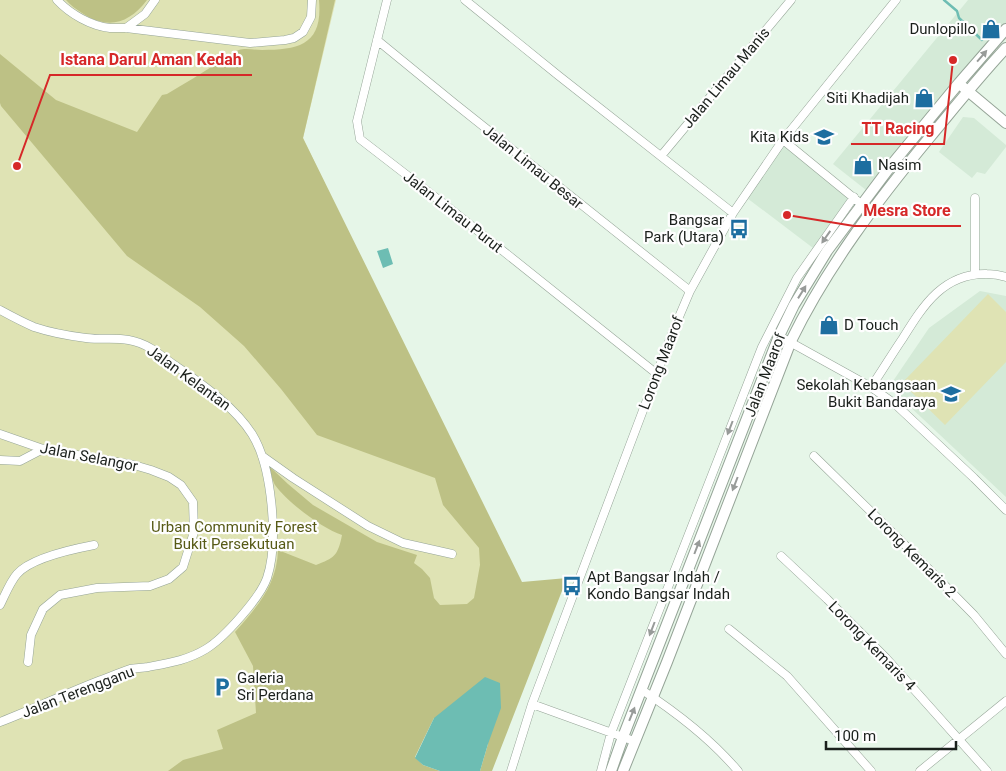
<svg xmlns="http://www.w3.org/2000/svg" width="1006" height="771" viewBox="0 0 1006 771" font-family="Roboto,sans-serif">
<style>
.built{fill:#d4ead7}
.green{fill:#dfe3b4}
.forest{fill:#bdc185}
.water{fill:#6dbdb3}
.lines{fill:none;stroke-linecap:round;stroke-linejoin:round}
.stream{stroke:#6dbdb3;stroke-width:2.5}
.street-casing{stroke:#95a497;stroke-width:9}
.secondary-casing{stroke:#95a497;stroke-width:12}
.street{stroke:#fff;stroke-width:8}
.secondary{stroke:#fff;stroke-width:10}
.oneway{fill:#989b99}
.labels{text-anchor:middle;stroke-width:4.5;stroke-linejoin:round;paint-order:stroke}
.poi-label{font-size:15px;fill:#1b201c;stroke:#fefefe;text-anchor:end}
.street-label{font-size:15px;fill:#1b201c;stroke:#fefefe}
.park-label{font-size:15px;fill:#575a16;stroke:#fefefe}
.leader{fill:none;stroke:#d62828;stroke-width:2}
.callout-dot{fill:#d62828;stroke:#fefefe;stroke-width:2}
.callout-label{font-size:16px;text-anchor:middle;font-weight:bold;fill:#d62828;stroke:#fefefe;stroke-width:4.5;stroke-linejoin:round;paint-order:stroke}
</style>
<rect width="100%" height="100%" fill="#e6f6e8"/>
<path class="built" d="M968,0H1006V25L866,190L833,164Z
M963,117L974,118L1006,145V147L985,174L977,172L972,178L939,152Z
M783,145L849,198L813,248L747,198Z
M980,291L1006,296V497L889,387L929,328Z"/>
<path class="green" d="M0,0H336L303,138L536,623L357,771H0Z
M988,294L1006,312V362L945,425L902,383Z"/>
<path class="forest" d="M66,0H147C129,24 107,30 82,13C76,9 70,5 66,0Z
M319,0H335L303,138L522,582L567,578L492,771H480L488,744L434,718L415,757L423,765L440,771H168L183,760L223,749L217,730L256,713L253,666L235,632C257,607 277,585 278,550L316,565C334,558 338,556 342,535C323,529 287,502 275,485C272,480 271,472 269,466L288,484L313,505L377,542L417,555L414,563L422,569L430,578L434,598L440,605L467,604L474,598L480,565L479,548L443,505L435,478L317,435L281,389L244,346L200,307L127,256L1,106L0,103V54L56,100L137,132L162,95L167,94C184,84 202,73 219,62C225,58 232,52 239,50C245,48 255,50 262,50C300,50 323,44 319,0Z"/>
<path class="water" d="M388,248L393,264L383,268L377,251Z
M485,677L500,683L501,708L488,744L480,771H440L423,765L415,758L434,718Z"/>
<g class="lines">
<path class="stream" d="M944,0L957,11L959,18L982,40"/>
<defs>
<path id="street" d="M57,0C70,14 91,26 110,28C115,28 121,28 126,28L250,43L285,40L294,38L303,32L311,17L312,0
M387,0L357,121L360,139L448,207L657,374
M465,0L559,76L733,213
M126,28L145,14L155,0
M377,40L454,103L690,291
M783,140L871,212
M661,156L791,0
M975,198V274
M0,310C11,316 22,322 34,327C49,332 70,336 86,338C111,341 127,334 152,349C160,354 168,361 176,366C203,385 234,406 252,434C272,466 279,542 267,578C260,598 224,638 206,649C188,660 169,663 148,667C142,668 136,668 130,669C120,672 111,677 101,680C67,693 34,709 0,722
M779,336L871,387L895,404L974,478L1006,510
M871,387C882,371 892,354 903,338C923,306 943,273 987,274C994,274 1000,275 1006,277
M0,434L43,449L134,465L151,470L169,477L181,485L193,502L194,532L183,567L169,579L150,586L97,588L60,595L43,609L31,635L28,662
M262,456L293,478L368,526L403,543L452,554
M814,456L901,541L974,615L1006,654
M0,460L20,461L43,449
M781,556L827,599L886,658L987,771
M0,605C5,595 10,582 17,574C31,558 73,549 94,545
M729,629L787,676L871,771
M642,690C677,713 711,739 738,771
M532,704L634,741
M511,771L532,704L673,331L690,291L733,213L783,140L896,0
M601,771L611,733L762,347L797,278L854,197
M920,771L1006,701"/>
<path id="secondary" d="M963,87L1006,123
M611,771L623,737L779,336L794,305L827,251L893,163L959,83L1006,29
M623,771L667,662L791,341C827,267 877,201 930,137C955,107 979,77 1006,48"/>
</defs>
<use href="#street" class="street-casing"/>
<use href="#secondary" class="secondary-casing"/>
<use href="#street" class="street"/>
<use href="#secondary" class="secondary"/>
</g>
<defs><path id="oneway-solid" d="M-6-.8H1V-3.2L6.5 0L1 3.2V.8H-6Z" transform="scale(1.25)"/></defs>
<g class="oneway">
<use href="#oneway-solid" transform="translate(982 56) rotate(-49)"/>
<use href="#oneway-solid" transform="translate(826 237) rotate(125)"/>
<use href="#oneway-solid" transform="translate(802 292) rotate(-58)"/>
<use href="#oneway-solid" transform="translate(730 428) rotate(111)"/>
<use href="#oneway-solid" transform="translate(735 484) rotate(111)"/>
<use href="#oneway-solid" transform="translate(697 547) rotate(-69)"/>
<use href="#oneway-solid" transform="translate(652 629) rotate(111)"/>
<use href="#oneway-solid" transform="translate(632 714) rotate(-68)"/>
</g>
<defs>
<symbol id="shop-bare" viewBox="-9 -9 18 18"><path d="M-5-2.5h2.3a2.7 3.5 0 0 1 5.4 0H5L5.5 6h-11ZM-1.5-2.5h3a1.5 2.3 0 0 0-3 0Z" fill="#1d6ea0" stroke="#fefefe" stroke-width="2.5" paint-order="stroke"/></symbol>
<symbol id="school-bare" viewBox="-9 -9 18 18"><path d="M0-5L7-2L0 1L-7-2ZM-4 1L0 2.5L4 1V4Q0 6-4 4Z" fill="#1d6ea0" stroke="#fefefe" stroke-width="2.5" paint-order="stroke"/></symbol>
<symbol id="bus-bare" viewBox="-9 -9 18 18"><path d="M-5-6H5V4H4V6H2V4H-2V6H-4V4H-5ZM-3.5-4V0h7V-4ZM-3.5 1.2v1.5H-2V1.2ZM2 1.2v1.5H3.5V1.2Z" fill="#1d6ea0" stroke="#fefefe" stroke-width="2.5" paint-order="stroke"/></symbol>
<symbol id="parking-bare" viewBox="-9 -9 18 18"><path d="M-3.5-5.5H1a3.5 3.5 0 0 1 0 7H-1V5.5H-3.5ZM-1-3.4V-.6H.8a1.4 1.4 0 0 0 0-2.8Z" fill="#1d6ea0" stroke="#fefefe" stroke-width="2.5" paint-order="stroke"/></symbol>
</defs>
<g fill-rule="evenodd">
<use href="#shop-bare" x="977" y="15" width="28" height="28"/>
<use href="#shop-bare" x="910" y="84" width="28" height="28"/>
<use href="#school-bare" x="810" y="123" width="28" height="28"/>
<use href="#shop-bare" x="849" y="151" width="28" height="28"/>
<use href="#bus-bare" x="725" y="215" width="28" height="28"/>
<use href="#shop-bare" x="815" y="311" width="28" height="28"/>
<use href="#school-bare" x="937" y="380" width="28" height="28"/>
<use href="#bus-bare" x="558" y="572" width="28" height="28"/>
<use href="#parking-bare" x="208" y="673" width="28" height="28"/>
</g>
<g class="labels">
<g class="poi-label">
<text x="976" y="34">Dunlopillo</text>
<text x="909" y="103">Siti Khadijah</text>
<text x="809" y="142">Kita Kids</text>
<text x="878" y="170" text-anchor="start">Nasim</text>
<text x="724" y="225">Bangsar<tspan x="724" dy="17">Park (Utara)</tspan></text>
<text x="844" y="330" text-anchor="start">D Touch</text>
<text x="936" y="390">Sekolah Kebangsaan<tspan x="936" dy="17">Bukit Bandaraya</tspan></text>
<text x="587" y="582" text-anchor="start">Apt Bangsar Indah /<tspan x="587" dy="17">Kondo Bangsar Indah</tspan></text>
<text x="237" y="683" text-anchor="start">Galeria<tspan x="237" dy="17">Sri Perdana</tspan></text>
</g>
<g class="street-label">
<text transform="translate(726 78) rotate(-50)" y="5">Jalan Limau Manis</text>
<text transform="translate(533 167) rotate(39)" y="5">Jalan Limau Besar</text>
<text transform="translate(453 212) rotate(38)" y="5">Jalan Limau Purut</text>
<text transform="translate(661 363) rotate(-69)" y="5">Lorong Maarof</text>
<text transform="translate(765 375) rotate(-69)" y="5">Jalan Maarof</text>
<text transform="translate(189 378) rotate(36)" y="5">Jalan Kelantan</text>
<text transform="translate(89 457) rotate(11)" y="5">Jalan Selangor</text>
<text transform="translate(912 553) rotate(45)" y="5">Lorong Kemaris 2</text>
<text transform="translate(872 646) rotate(46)" y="5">Lorong Kemaris 4</text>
<text transform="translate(78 692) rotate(-21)" y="5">Jalan Terengganu</text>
</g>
<g class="park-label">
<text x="234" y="532">Urban Community Forest<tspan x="234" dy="17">Bukit Persekutuan</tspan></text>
</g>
</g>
<path class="leader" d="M17 166L50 75H252M953 60L944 144H851M787 215L854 226H961"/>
<g class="callout-dot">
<circle cx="17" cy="166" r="5"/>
<circle cx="953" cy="60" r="5"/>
<circle cx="787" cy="215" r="5"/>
</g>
<g class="callout-label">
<text x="151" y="65">Istana Darul Aman Kedah</text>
<text x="898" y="134">TT Racing</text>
<text x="907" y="216">Mesra Store</text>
</g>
<path d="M826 741v8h130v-8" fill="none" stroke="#1b201c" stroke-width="2.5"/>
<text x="834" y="741" font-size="15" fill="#1b201c" stroke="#fefefe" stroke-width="4" paint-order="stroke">100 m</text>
</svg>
